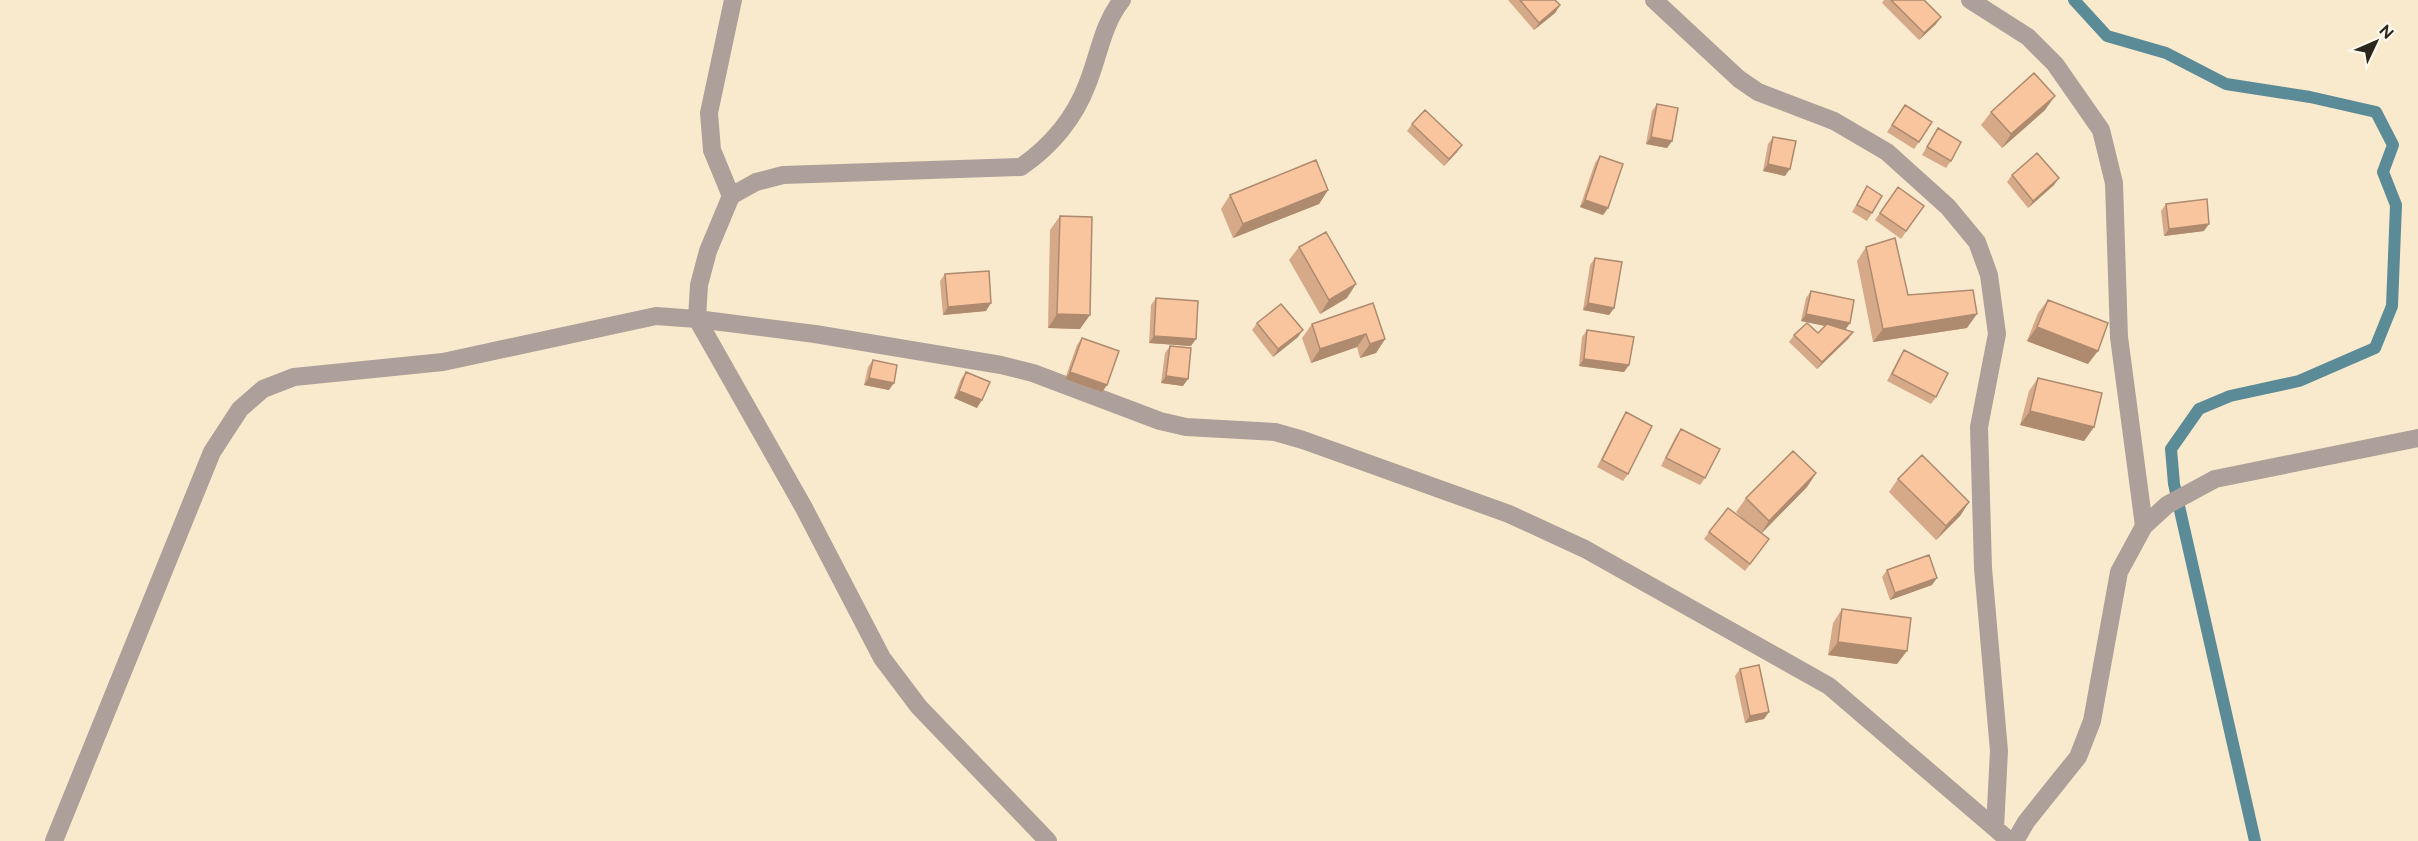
<svg xmlns="http://www.w3.org/2000/svg" width="2418" height="841" viewBox="0 0 2418 841" font-family="Raleway,sans-serif">
<style>
.lines{fill:none;stroke-linecap:round;stroke-linejoin:round}
.stream{stroke:#5c8b98;stroke-width:12}
.street{stroke:#ad9f99;stroke-width:18}
.wall{fill:#d6a989}
.shaded-wall{fill:#ae8a6f}
.building{fill:#f9c59f;stroke:#ae8a6f;stroke-width:1.5}
</style>
<rect width="100%" height="100%" fill="#f9eacd"/>
<g class="lines">
<path class="stream" d="M2074,0L2107,36L2166,53L2226,84L2310,97L2376,112L2393,145L2383,172L2396,205L2392,306L2375,348L2299,381L2230,396L2199,409L2171,449L2174,484L2255,841"/>
<path class="street" d="M1654,0L1739,79L1758,92L1834,121L1887,152L1948,207L1977,242L1989,275L1997,334L1979,427L1983,568L1999,751L1995,828
M1970,0L2028,37L2055,64L2101,130L2114,183L2119,337L2144,526
M731,196L712,150L709,113L733,0
M54,841L212,452L240,409L263,389L294,377L443,362L656,316L697,319L815,334L1001,365L1033,373L1160,421L1186,427L1275,432L1303,440L1509,514L1585,549L1829,686L2010,841
M1048,841L919,707L882,658L804,508L697,319L699,285L708,251L731,196L756,182L783,175L1021,167C1051,146 1074,119 1087,85C1099,56 1102,25 1122,0
M2015,841L2026,822L2078,757L2092,721L2119,572L2144,526L2167,505L2215,479L2418,438"/>
</g>
<path class="wall" d="M1508,0H1555L1560,5L1555,13L1534,30Z
M1884,0H1924L1936,24L1919,40L1882,3Z
M1657,104L1672,141L1667,148L1646,144L1652,111Z
M1905,105L1919,142L1914,149L1887,132Z
M2045,110L2002,148L1981,125L1991,112Z
M1412,124L1462,145L1457,152L1444,166L1407,131Z
M1938,128L1951,161L1946,168L1922,155Z
M1773,137L1785,176L1763,171L1768,144Z
M1600,156L1608,208L1603,215L1580,207L1595,163Z
M2012,175L2054,185L2028,208L2007,182Z
M1867,186L1872,213L1867,221L1852,212Z
M1898,187L1924,206L1901,239L1875,220Z
M1328,190L1319,204L1233,238L1221,209L1230,195Z
M2166,204L2204,231L2164,236L2161,211Z
M1060,216L1080,329L1048,328L1050,230Z
M1299,247L1347,298L1320,314L1289,260Z
M1866,247L1908,295L1967,328L1873,342L1857,261Z
M1595,258L1614,308L1609,315L1583,310L1590,265Z
M945,274L986,311L943,315L940,281Z
M1811,291L1850,323L1845,330L1853,332L1848,339L1817,369L1789,342L1794,335L1818,333L1825,326L1801,321L1806,298Z
M1156,298L1191,346L1149,343L1151,305Z
M2048,300L2088,364L2027,341L2038,313Z
M1373,303L1385,339L1376,353L1360,358L1357,347L1311,363L1302,338L1312,324Z
M1257,323L1298,337L1273,357L1252,330Z
M1587,330L1629,365L1624,372L1579,366L1582,337Z
M1082,338L1107,385L1102,392L1065,379L1077,345Z
M1170,346L1183,386L1161,383L1165,353Z
M1904,350L1936,397L1931,404L1887,381L1899,358Z
M873,360L889,390L864,385L868,367Z
M966,372L977,408L954,398L961,379Z
M2038,378L2094,427L2084,441L2020,425L2029,391Z
M1626,412L1628,474L1623,481L1597,467L1621,420Z
M1681,429L1705,478L1700,485L1661,466L1676,436Z
M1816,473L1807,487L1761,533L1769,539L1745,571L1704,539L1709,532L1748,524L1736,512L1746,498Z
M1898,479L1969,502L1960,516L1936,540L1889,492Z
M1887,570L1932,585L1890,600L1882,577Z
M1842,609L1897,664L1828,655L1833,623Z
M1740,669L1764,719L1745,723L1735,676Z"/>
<path class="shaded-wall" d="M1560,5L1555,13L1534,30L1539,23Z
M1941,17L1936,24L1919,40L1924,33Z
M2055,96L2045,110L2002,148L2011,134Z
M1651,137L1672,141L1667,148L1646,144Z
M1462,145L1457,152L1444,166L1449,159Z
M1768,164L1790,169L1785,176L1763,171Z
M2059,178L2054,185L2028,208L2033,201Z
M1328,190L1319,204L1233,238L1243,224Z
M1585,200L1608,208L1603,215L1580,207Z
M2209,224L2204,231L2164,236L2169,229Z
M1356,284L1347,298L1320,314L1329,300Z
M991,303L986,311L943,315L948,307Z
M1588,303L1614,308L1609,315L1583,310Z
M1057,314L1090,315L1080,329L1048,328Z
M1806,314L1850,323L1845,330L1801,321Z
M1977,314L1967,328L1873,342L1883,329Z
M2037,327L2098,351L2088,364L2027,341Z
M1303,330L1298,337L1273,357L1278,349Z
M1853,332L1848,339L1817,369L1822,362Z
M1366,334L1357,347L1311,363L1320,349Z
M1154,336L1196,339L1191,346L1149,343Z
M1385,339L1376,353L1360,358L1370,344Z
M1584,359L1629,365L1624,372L1579,366Z
M1070,372L1107,385L1102,392L1065,379Z
M1166,376L1188,379L1183,386L1161,383Z
M869,378L894,383L889,390L864,385Z
M959,391L982,400L977,408L954,398Z
M2030,411L2094,427L2084,441L2020,425Z
M1816,473L1807,487L1760,535L1769,521Z
M1969,502L1960,516L1936,540L1946,526Z
M1937,578L1932,585L1890,600L1895,593Z
M1838,642L1907,651L1897,664L1828,655Z
M1769,712L1764,719L1745,723L1750,716Z"/>
<path class="building" d="M1520,0H1555L1560,5L1539,23Z
M1891,0H1924L1941,17L1924,33Z
M2034,73L2055,96L2011,134L1991,112Z
M1657,104L1678,108L1672,141L1651,137Z
M1905,105L1932,122L1919,142L1892,125Z
M1425,110L1462,145L1449,159L1412,124Z
M1938,128L1961,142L1951,161L1927,147Z
M1773,137L1796,141L1790,169L1768,164Z
M2037,153L2059,178L2033,201L2012,175Z
M1600,156L1623,164L1608,208L1585,200Z
M1316,160L1328,190L1243,224L1230,195Z
M1867,186L1882,196L1872,213L1857,205Z
M1898,187L1924,206L1906,231L1880,213Z
M2207,199L2209,224L2169,229L2166,204Z
M1060,216L1092,217L1090,315L1057,314Z
M1326,232L1356,284L1329,300L1299,247Z
M1895,238L1908,295L1973,290L1977,314L1883,329L1866,247Z
M1595,258L1622,262L1614,308L1588,303Z
M989,271L991,303L948,307L945,274Z
M1811,291L1854,300L1850,323L1806,314Z
M1156,298L1198,301L1196,339L1154,336Z
M2048,300L2108,323L2098,351L2037,327Z
M1373,303L1385,339L1370,344L1366,334L1320,349L1312,324Z
M1281,304L1303,330L1278,349L1257,323Z
M1807,323L1818,333L1827,324L1853,332L1822,362L1794,335Z
M1587,330L1634,337L1629,365L1584,359Z
M1082,338L1119,351L1107,385L1070,372Z
M1170,346L1191,348L1188,379L1166,376Z
M1904,350L1948,373L1936,397L1892,374Z
M873,360L897,365L894,383L869,378Z
M966,372L990,382L982,400L959,391Z
M2038,378L2102,393L2094,427L2030,411Z
M1626,412L1652,426L1628,474L1602,460Z
M1681,429L1720,449L1705,478L1666,458Z
M1793,451L1816,473L1769,521L1746,498Z
M1922,455L1969,502L1946,526L1898,479Z
M1728,508L1769,539L1750,564L1709,532Z
M1929,555L1937,578L1895,593L1887,570Z
M1842,609L1911,618L1907,651L1838,642Z
M1759,665L1769,712L1750,716L1740,669Z"/>
<g transform="translate(2376 42) rotate(46)" stroke="#fef8ed" stroke-width="4.5" paint-order="stroke">
<path d="M0-4.5L10 22L0 15L-10 22Z" fill="#2c271c"/>
<text y="-9" font-size="16" font-weight="bold" text-anchor="middle" fill="#2c271c">N</text>
</g>
</svg>
